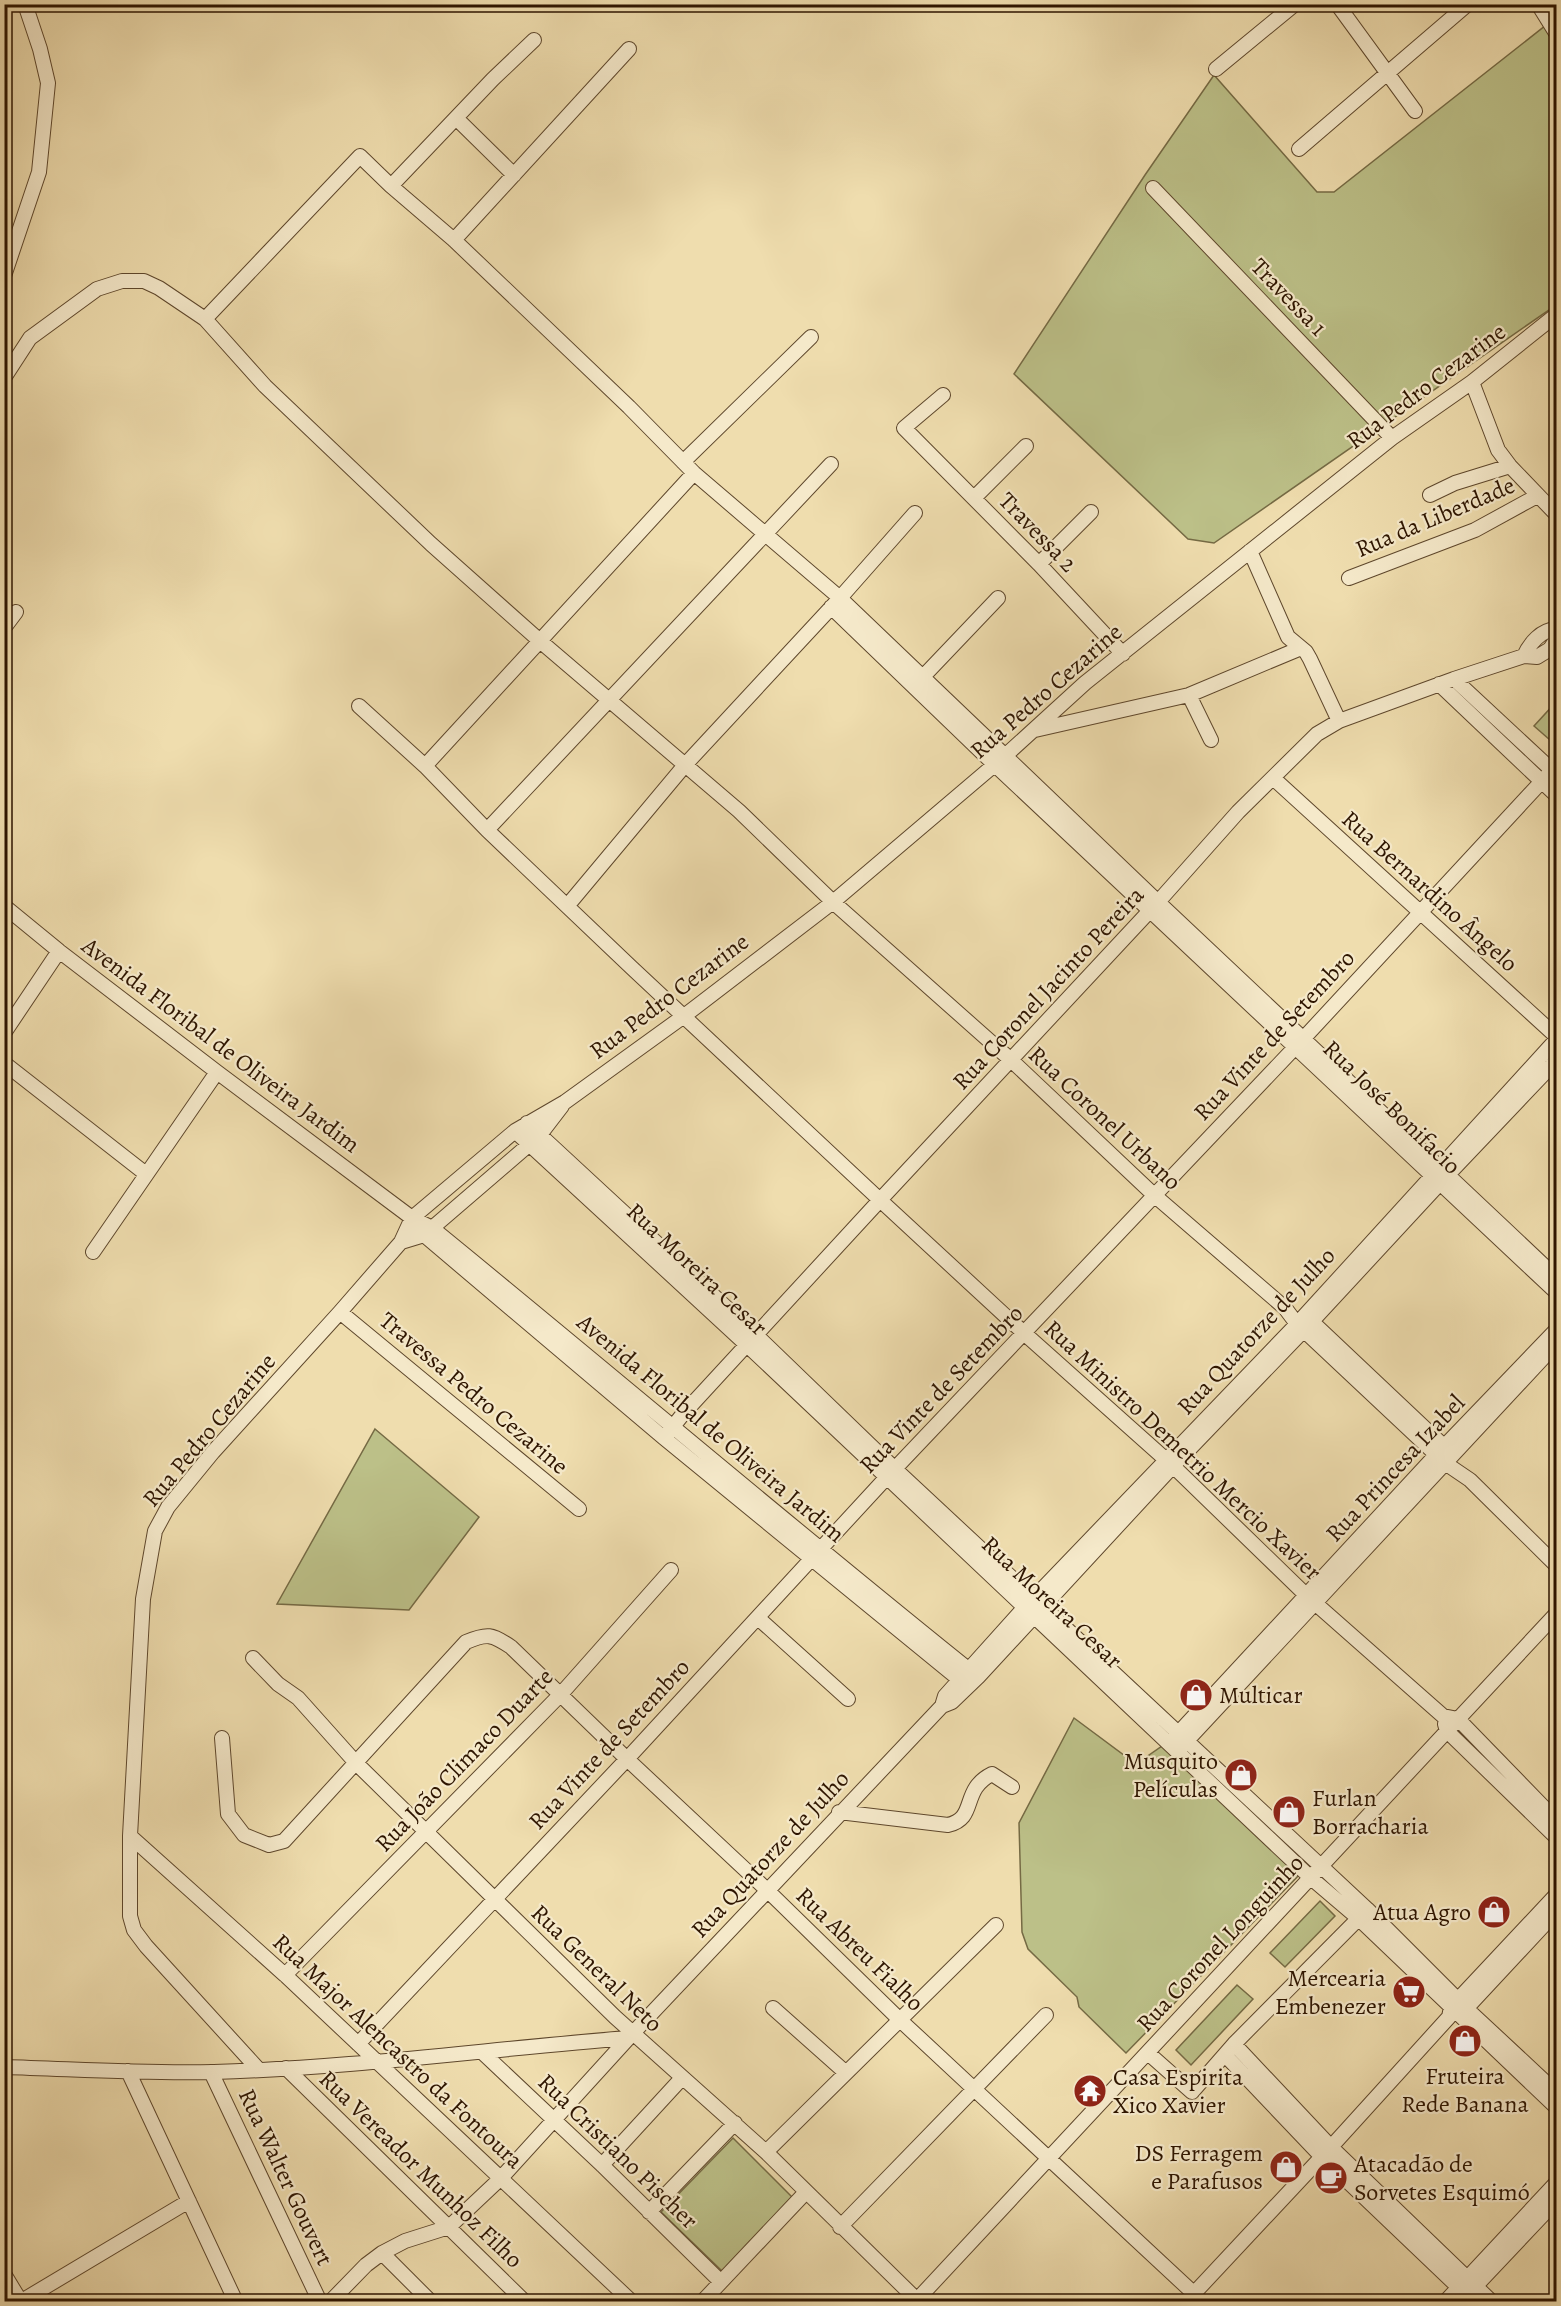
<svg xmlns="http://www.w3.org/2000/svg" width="1561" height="2306" viewBox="0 0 1561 2306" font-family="Alegreya,serif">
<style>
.green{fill:#bcc088;stroke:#756a44;stroke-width:1.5}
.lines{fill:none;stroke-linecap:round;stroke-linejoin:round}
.minor-casing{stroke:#5e472c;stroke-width:16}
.minor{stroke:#f5e9ca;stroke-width:14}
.labels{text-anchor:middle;stroke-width:4.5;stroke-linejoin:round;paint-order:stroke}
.street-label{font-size:24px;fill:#2e1500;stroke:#f5e9ca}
.poi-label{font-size:24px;fill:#2e1500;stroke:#f5e9ca;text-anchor:start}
</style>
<rect width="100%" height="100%" fill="#efddae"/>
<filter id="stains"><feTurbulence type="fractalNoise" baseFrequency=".00333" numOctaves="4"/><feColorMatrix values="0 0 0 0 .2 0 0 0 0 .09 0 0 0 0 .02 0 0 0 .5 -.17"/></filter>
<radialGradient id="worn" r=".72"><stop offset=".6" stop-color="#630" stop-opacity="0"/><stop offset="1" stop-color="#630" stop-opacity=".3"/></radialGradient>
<path class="green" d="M1550,22L1556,33V305L1214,543L1188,539L1014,374L1145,175L1214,75L1317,192H1334Z
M1556,702V733L1550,740L1534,726Z
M375,1429L479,1517L409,1610L277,1604Z
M1074,1718L1136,1764L1165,1744L1301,1873L1126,2053L1079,2007L1077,1997L1028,1949L1022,1932L1019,1823Z
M1320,1901L1335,1916L1285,1967L1270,1953Z
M1237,1985L1253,1999L1191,2065L1176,2050Z
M733,2138L792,2197L722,2271L661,2212Z"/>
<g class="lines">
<defs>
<path id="minor" d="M1337,4L1415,111
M1538,4L1556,33
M1216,69L1295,4
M456,118L514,175
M1299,149L1468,4
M391,186L493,79L534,40
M1153,188L1392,438
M454,240L629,49
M4,276L39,172L48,83L40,49L25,4
M205,319L360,156L391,186L454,240L629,407L694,473L840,598L1158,902L1556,1277
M4,378L30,338L97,289L122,281H144L159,288L205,319L265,386L431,544L540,641L739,811L833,902L1011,1060L1154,1195L1285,1308L1297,1324L1445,1463L1470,1480L1556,1565
M1472,382L1498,450L1510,466L1556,514
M943,395L904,428L1039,564L1123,654
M683,462L811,337
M1430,495L1455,483L1510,466
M974,498L1026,446
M1250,551L1288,637L1306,652L1310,659L1339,721
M1039,564L1091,512
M1349,578L1475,530L1537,496
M831,607L995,765L1556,1292
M4,628L16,612
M1524,656C1530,643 1541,630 1556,629
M1454,679L1556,774
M917,683L998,598
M1439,684L1556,795
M1189,695L1211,740
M359,706L425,766L487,830L632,968L880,1200L1025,1334L1173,1466L1307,1596L1443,1716L1458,1719L1556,1820
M1035,730L1189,695L1301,648
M425,766L694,473
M1273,778L1556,1036
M487,830L831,464
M568,905L685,765L840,598L915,513
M4,906L59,951L217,1072L412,1218L432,1228C615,1377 794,1530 978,1677
M4,1033L59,951
M4,1063L146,1174
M527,1123L756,1335L895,1469L1367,1909L1467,2009L1556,2092
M515,1131L747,1345L1311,1878L1358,1918L1556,2107
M420,1229L424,1235L664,1438L965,1684
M401,1242L412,1218L515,1131L565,1102L684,1016L833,902L1006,755L1085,683L1392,438L1472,382L1556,315
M93,1252L217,1072
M340,1312L579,1509
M1306,1316L1449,1451
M664,1438L683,1414L880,1200L1158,902L1238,812L1317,734L1339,721L1454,679L1524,656L1537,657L1550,649L1556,640
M758,1618L848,1699
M253,1658L278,1684L298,1698L357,1764L615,2017L766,2152L919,2302
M942,1706L945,1696L1024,1608L1297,1324L1556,1040
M1445,1724L1447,1731L1556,1837
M222,1738L228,1814L244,1835L269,1845L284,1841L466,1642C487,1633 492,1634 511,1647L627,1759L767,1890L900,2020L1203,2302
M1172,1740L1436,1455L1556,1330
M1181,1747L1556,1344
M839,1812L948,1825C978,1818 960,1790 992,1774L1012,1787
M130,1836L285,1975L632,2302
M285,1975L561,1694L671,1570
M773,2008L845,2072
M1462,2013L1556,1912
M358,2044L627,1759L886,1478L1303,1039L1556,766
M1234,2044L1331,2147L1492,2302
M483,2053L602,2165L721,2282
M1148,2053L1192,2092L1234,2044L1364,1913
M1225,2055L1322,2157L1474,2302
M4,2067C74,2069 145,2074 214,2072C353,2068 490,2049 628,2038
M286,2068L525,2302
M259,2070L146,1946L134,1930L130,1916V1836L143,1599L155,1531L168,1507L213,1452L340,1312L401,1242L424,1235L539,1136L562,1106
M128,2071L236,2302
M211,2072L320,2302
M766,2152L996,1925
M602,2165L682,2078
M649,2212L735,2123
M840,2227L1046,2015
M382,2253L431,2302
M4,2274L21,2302
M1471,2291L1556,2201
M20,2302L189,2201
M330,2302L366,2265L382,2253L405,2241L449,2227L501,2178L633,2033L942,1706L952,1702L978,1677L1173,1466L1304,1330L1440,1183L1556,1061
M702,2302L806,2192
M915,2302L1556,1614
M1186,2302L1331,2147L1449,2017L1451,2007L1556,1895
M1445,2302L1556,2183"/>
</defs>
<use href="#minor" class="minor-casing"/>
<use href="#minor" class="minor"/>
</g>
<defs>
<symbol id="shop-disc" viewBox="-11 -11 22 22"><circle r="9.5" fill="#8f2418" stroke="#f5e9ca"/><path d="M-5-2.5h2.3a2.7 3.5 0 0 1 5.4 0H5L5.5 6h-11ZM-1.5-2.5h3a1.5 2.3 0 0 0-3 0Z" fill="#fff"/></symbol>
<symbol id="supermarket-disc" viewBox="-11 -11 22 22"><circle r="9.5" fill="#8f2418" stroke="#f5e9ca"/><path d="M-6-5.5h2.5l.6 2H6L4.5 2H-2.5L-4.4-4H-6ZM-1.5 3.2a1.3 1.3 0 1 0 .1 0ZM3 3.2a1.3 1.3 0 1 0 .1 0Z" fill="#fff"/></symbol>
<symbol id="temple-disc" viewBox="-11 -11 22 22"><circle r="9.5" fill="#8f2418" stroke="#f5e9ca"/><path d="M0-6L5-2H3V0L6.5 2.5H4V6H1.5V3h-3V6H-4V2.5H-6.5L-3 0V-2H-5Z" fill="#fff"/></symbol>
<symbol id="cafe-disc" viewBox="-11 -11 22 22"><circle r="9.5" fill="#8f2418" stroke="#f5e9ca"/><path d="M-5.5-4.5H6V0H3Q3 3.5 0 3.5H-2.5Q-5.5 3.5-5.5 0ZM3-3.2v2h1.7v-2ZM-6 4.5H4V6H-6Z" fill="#fff"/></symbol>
</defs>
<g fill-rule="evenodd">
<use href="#shop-disc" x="1177" y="1676" width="38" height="38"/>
<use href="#shop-disc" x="1222" y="1756" width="38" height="38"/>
<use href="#shop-disc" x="1270" y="1793" width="38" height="38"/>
<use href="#shop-disc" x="1475" y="1893" width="38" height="38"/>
<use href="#supermarket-disc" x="1390" y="1973" width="38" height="38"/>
<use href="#shop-disc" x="1446" y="2022" width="38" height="38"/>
<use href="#temple-disc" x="1071" y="2072" width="38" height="38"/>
<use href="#shop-disc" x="1267" y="2148" width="38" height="38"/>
<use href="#cafe-disc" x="1312" y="2159" width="38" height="38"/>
</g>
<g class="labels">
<g class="street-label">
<text transform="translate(1289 297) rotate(46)" y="8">Travessa 1</text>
<text transform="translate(1426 386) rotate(-37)" y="8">Rua Pedro Cezarine</text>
<text transform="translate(1435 517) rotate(-23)" y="8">Rua da Liberdade</text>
<text transform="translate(1038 532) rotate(46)" y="8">Travessa 2</text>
<text transform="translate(1046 691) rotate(-41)" y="8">Rua Pedro Cezarine</text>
<text transform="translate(1430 891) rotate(42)" y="8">Rua Bernardino Ângelo</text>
<text transform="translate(1048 988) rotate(-47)" y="8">Rua Coronel Jacinto Pereira</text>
<text transform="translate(669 996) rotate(-37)" y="8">Rua Pedro Cezarine</text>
<text transform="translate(1274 1035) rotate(-47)" y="8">Rua Vinte de Setembro</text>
<text transform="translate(221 1045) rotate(37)" y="8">Avenida Floribal de Oliveira Jardim</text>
<text transform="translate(1392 1107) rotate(44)" y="8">Rua José Bonifacio</text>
<text transform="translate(1105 1118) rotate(43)" y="8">Rua Coronel Urbano</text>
<text transform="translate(697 1269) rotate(43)" y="8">Rua Moreira Cesar</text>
<text transform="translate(1256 1331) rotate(-47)" y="8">Rua Quatorze de Julho</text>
<text transform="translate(941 1389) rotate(-46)" y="8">Rua Vinte de Setembro</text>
<text transform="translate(474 1393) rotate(40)" y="8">Travessa Pedro Cezarine</text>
<text transform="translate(711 1428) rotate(40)" y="8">Avenida Floribal de Oliveira Jardim</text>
<text transform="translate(209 1430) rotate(-50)" y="8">Rua Pedro Cezarine</text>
<text transform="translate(1183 1450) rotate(43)" y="8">Rua Ministro Demetrio Mercio Xavier</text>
<text transform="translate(1395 1468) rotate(-47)" y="8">Rua Princesa Izabel</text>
<text transform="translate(1052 1602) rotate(43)" y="8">Rua Moreira Cesar</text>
<text transform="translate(609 1744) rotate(-47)" y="8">Rua Vinte de Setembro</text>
<text transform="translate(464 1760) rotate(-46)" y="8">Rua João Climaco Duarte</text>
<text transform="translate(770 1854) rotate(-47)" y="8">Rua Quatorze de Julho</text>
<text transform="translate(1220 1943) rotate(-47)" y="8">Rua Coronel Longuinho</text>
<text transform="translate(860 1949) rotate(44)" y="8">Rua Abreu Fialho</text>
<text transform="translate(597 1968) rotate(44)" y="8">Rua General Neto</text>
<text transform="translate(398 2051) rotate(43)" y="8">Rua Major Alencastro da Fontoura</text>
<text transform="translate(618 2151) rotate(44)" y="8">Rua Cristiano Pischer</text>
<text transform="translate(421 2169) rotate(44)" y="8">Rua Vereador Munhoz Filho</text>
<text transform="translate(286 2177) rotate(65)" y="8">Rua Walter Gouvert</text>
</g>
<g class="poi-label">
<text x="1219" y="1703">Multicar</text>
<text x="1218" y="1769" text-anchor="end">Musquito<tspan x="1218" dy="28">Películas</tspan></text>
<text x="1312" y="1806">Furlan<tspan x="1312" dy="28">Borracharia</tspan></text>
<text x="1471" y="1920" text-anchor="end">Atua Agro</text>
<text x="1386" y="1986" text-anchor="end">Mercearia<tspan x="1386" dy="28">Embenezer</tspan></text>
<text x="1465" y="2084" text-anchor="middle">Fruteira<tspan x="1465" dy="28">Rede Banana</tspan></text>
<text x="1113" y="2085">Casa Espirita<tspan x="1113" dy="28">Xico Xavier</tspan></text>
<text x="1263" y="2161" text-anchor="end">DS Ferragem<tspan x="1263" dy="28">e Parafusos</tspan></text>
<text x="1354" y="2172">Atacadão de<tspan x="1354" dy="28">Sorvetes Esquimó</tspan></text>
</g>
</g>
<rect width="1561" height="2306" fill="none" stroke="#efddae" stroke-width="24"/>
<rect x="6" y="6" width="1549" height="2294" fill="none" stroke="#2e1500" stroke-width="3"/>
<rect x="12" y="12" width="1537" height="2282" fill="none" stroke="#2e1500" stroke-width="1.5"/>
<rect width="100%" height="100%" filter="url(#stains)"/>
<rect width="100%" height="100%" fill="url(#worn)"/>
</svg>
